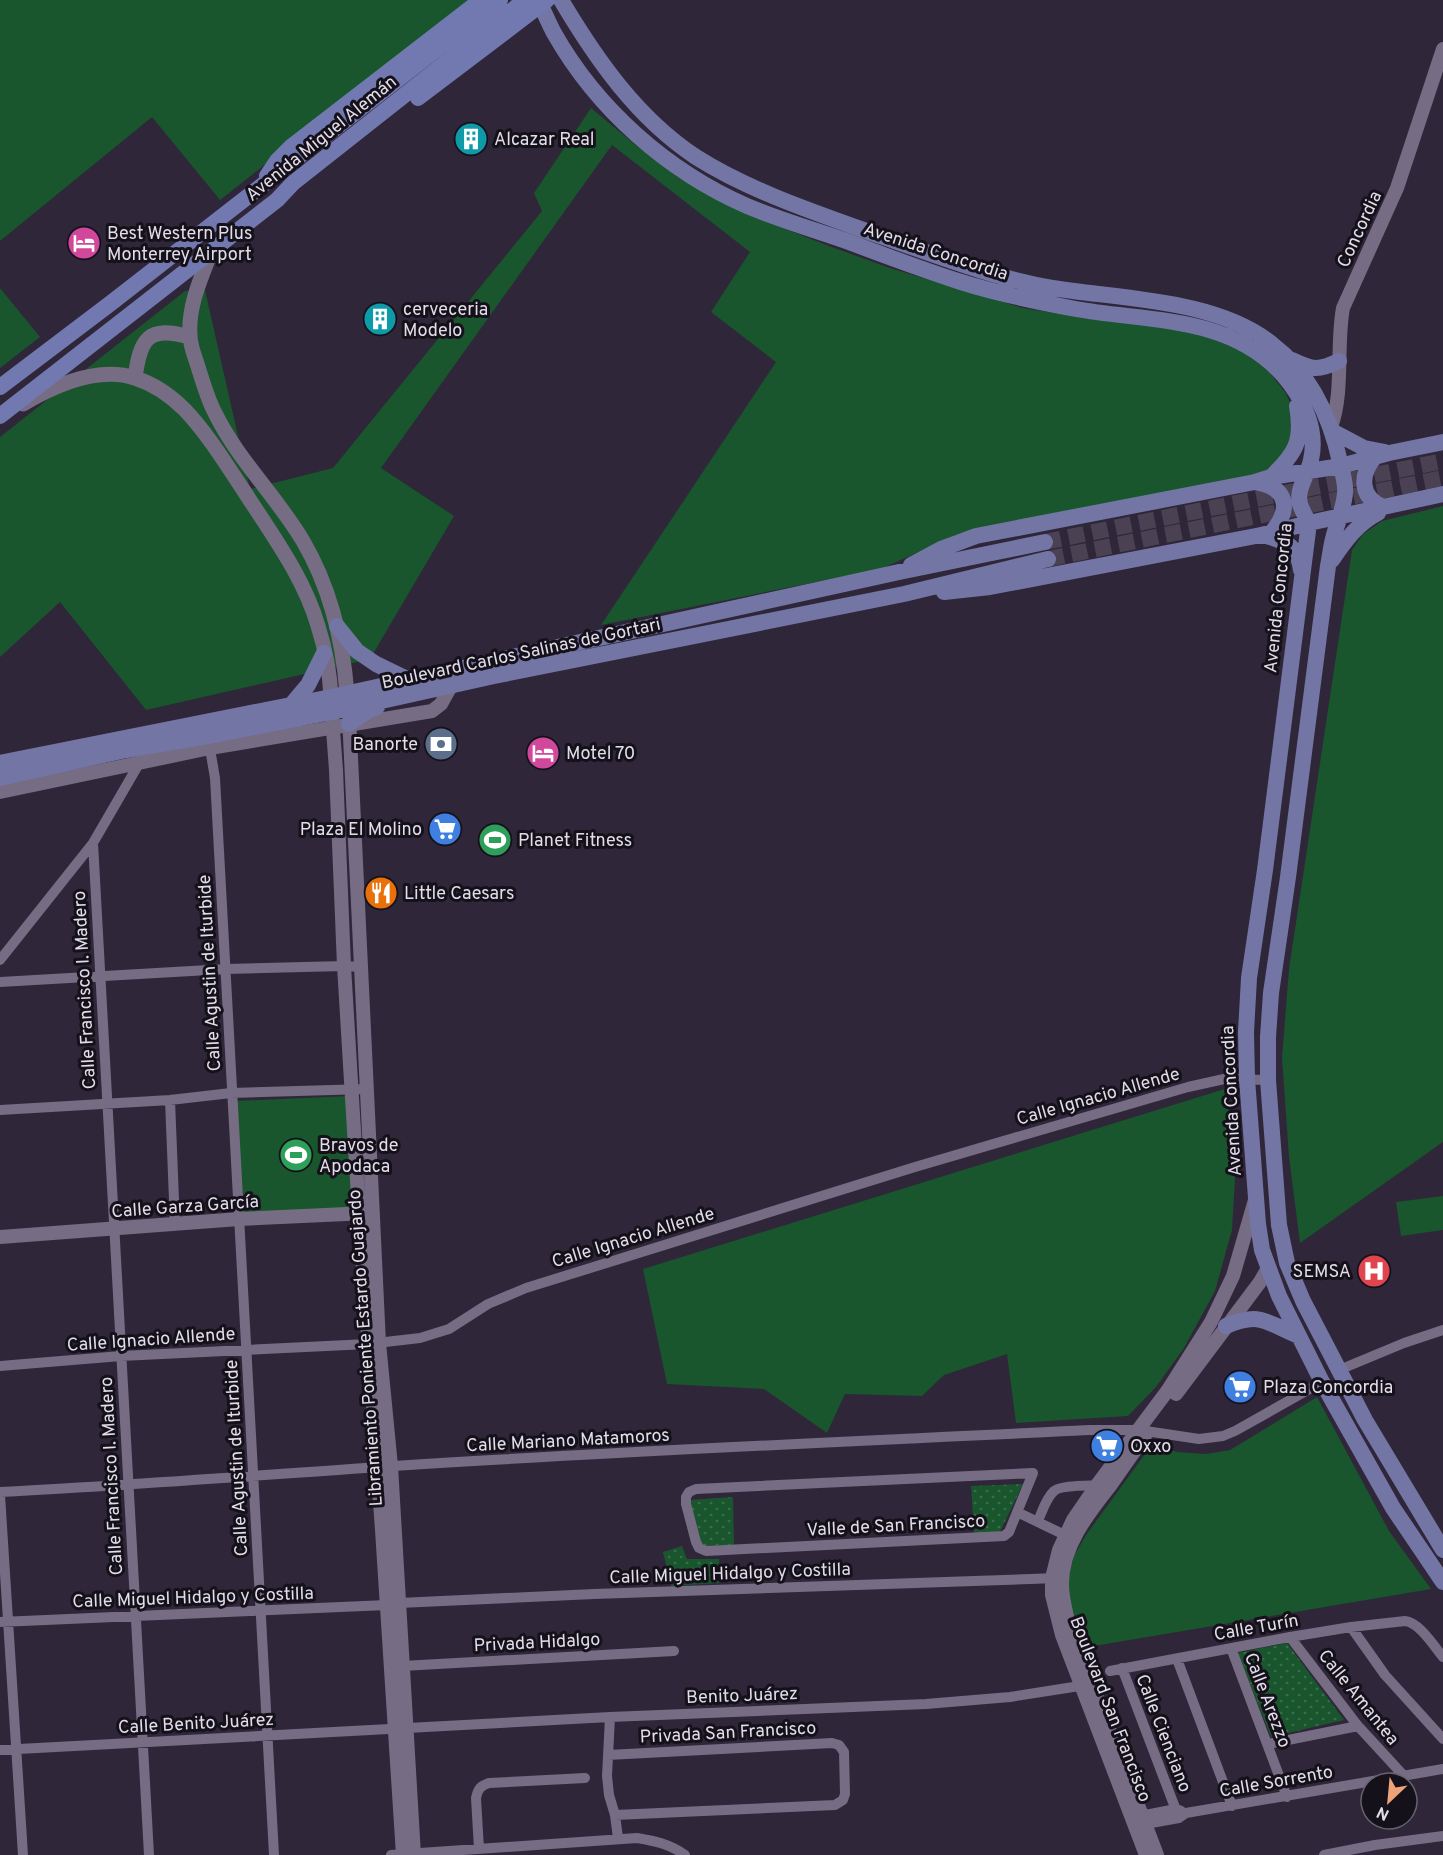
<svg xmlns="http://www.w3.org/2000/svg" width="1443" height="1855" viewBox="0 0 1443 1855" font-family="Overpass,sans-serif">
<style>
.grass{fill:#19552d}
.park{fill:url(#park-dots)}
.lines{fill:none;stroke-linecap:round;stroke-linejoin:round}
.primary-tunnel{stroke:#4a4153;stroke-width:16;stroke-dasharray:16 8;stroke-linecap:butt}
.minor{stroke:#766c83;stroke-width:10}
.tertiary{stroke:#766c83;stroke-width:14}
.secondary{stroke:#766c83;stroke-width:15}
.primary{stroke:#7376a5;stroke-width:16}
.trunk{stroke:#7279b0;stroke-width:16}
.labels{text-anchor:middle;stroke-width:6;stroke-linejoin:round;paint-order:stroke}
.street-label{font-size:18px;fill:#e2dde9;stroke:#15111a}
.poi-label{font-size:18px;fill:#e2dde9;stroke:#15111a;text-anchor:start}
</style>
<defs>
<pattern id="park-dots" width="8" height="8" patternUnits="userSpaceOnUse" patternTransform="scale(1.5)"><rect width="8" height="8" fill="#19552d"/><path d="M2 2h.1M6 6h.1" fill="none" stroke="#3a6d4b" stroke-width="1.8" stroke-linecap="round"/></pattern>
</defs>
<rect width="100%" height="100%" fill="#2f2639"/>
<path class="grass" d="M0,0H471L469,4L220,200L152,117L0,241Z
M591,108L638,147L679,178L755,217L829,246L890,268L1023,308L1085,318L1175,329L1200,334L1249,354L1270,373L1285,392L1294,411L1297,431L1279,462L1262,473L958,534L881,569L601,625L776,362L711,312L750,252L612,145L381,468L454,516L370,659L146,710L60,602L0,657V437L185,291L205,290L250,489L333,468L542,211L534,193Z
M0,288L40,337L0,368Z
M1443,506V1142L1300,1243L1289,1157L1282,1058L1289,969L1352,550L1363,534L1382,521Z
M1228,1088L1235,1179L1232,1230L1215,1291L1184,1348L1156,1387L1128,1416L1016,1423L1007,1354L944,1375L922,1396L845,1394L827,1433L764,1389L667,1384L643,1269Z
M349,1096L355,1208L244,1214L235,1101Z
M1443,1196V1230L1401,1236L1396,1202Z
M1317,1397L1389,1531L1431,1589L1082,1648L1067,1595L1068,1577L1074,1556L1086,1535L1153,1443L1177,1452L1206,1454L1230,1450Z"/>
<path class="park" d="M1023,1484L999,1534L974,1533L971,1486Z
M733,1497L734,1545L702,1546L689,1500Z
M682,1546L687,1559H719L721,1583L671,1586L663,1552Z
M1287,1643L1344,1720L1271,1737L1238,1653Z"/>
<g class="lines">
<path class="primary-tunnel" d="M1045,542L1443,461
M1048,559L1443,478"/>
<path class="minor" d="M209,743L215,778L274,1855
M93,843L149,1855
M0,960L93,843L140,762V760
M0,982L226,969L344,966L361,967
M170,1100L175,1225
M0,1110L170,1100L231,1093L367,1089
M0,1366L121,1356L368,1344L420,1338L449,1329L488,1304L526,1288L915,1167L1188,1087L1224,1079L1268,1080
M1339,1370L1404,1343L1443,1330
M1033,1473L1009,1532L1004,1536L706,1551L699,1548L696,1542L686,1504V1497L689,1492L696,1489Z
M0,1492C132,1485 263,1475 394,1466C626,1451 858,1441 1090,1430H1139L1199,1439L1223,1436L1235,1431L1322,1382
M0,1495L23,1855
M1017,1512L1071,1538
M1038,1521C1042,1512 1046,1498 1054,1491C1061,1485 1093,1485 1102,1486
M399,1603L594,1594L1058,1578
M0,1622L387,1605
M1351,1627L1385,1675L1443,1739
M1290,1637L1358,1726L1404,1776
M1231,1648L1287,1797
M1177,1659L1232,1806
M402,1666L674,1651
M1122,1668L1179,1818
M1110,1671L1290,1637L1351,1627L1405,1621C1419,1622 1434,1646 1443,1657
M610,1717L607,1776L609,1795L615,1815L618,1838
M1268,1744L1358,1726
M0,1750L610,1717L926,1704L1010,1697L1086,1685
M608,1755L832,1743L839,1745L844,1752L845,1794L843,1800L835,1805L615,1815
M1135,1817L1176,1809L1181,1811
M1140,1825L1179,1818L1186,1813L1443,1769
M479,1849L476,1798C478,1789 480,1786 489,1783L585,1778
M391,1855L637,1838C655,1841 670,1844 685,1855
M1324,1855L1375,1845L1443,1836"/>
<path class="tertiary" d="M1331,427C1344,392 1336,345 1343,308L1397,188L1443,49
M331,703L336,770L344,966L359,1213L382,1530L403,1855
M349,716L379,1343L391,1466L414,1855
M0,792L210,748L432,711L441,704L451,686
M0,1237L239,1219L368,1213
M1176,1394L1260,1282L1268,1268
M1145,1436C1133,1453 1122,1469 1110,1486C1088,1514 1062,1546 1062,1584C1062,1597 1065,1608 1068,1621L1157,1855
M1146,1855L1062,1635L1052,1595V1578L1059,1550L1073,1520L1097,1485L1168,1390L1211,1322L1233,1276L1255,1200"/>
<path class="secondary" d="M211,252C201,278 188,306 190,335C190,347 196,359 199,370C204,385 208,400 215,413C238,460 277,497 303,541C330,587 343,641 347,694
M135,378C140,339 148,325 189,337
M23,404C55,385 98,366 135,378C154,384 171,396 185,410C207,433 226,464 244,491C271,533 304,577 318,626C325,648 330,674 331,697"/>
<path class="primary" d="M538,0C544,11 548,22 554,33C597,109 667,171 747,206C780,220 815,230 849,242C886,256 923,270 961,282C999,294 1038,302 1076,309C1148,322 1230,315 1283,375C1303,398 1318,429 1311,460C1308,475 1296,489 1300,504C1302,511 1306,517 1309,523L1265,870L1249,978L1246,1032L1247,1079L1258,1224L1262,1250L1279,1296L1322,1382L1393,1508L1443,1582
M561,0C596,59 637,118 696,157C751,192 822,215 883,237C938,256 994,278 1052,288C1121,299 1216,299 1272,344C1310,373 1330,416 1340,462C1342,472 1346,483 1345,493C1344,507 1338,521 1334,535C1331,545 1330,556 1328,566L1288,877L1271,993L1268,1037V1080L1279,1225L1287,1263L1303,1301L1365,1420L1443,1550
M1292,360C1313,370 1318,371 1339,361
M1332,431L1364,448L1385,452
M1375,457C1360,474 1359,497 1383,507
M1271,477C1296,453 1303,441 1297,406
M1255,482C1287,487 1292,508 1272,532
M1261,535C1284,540 1298,545 1301,570
M1332,560C1345,541 1357,524 1378,513
M911,565L941,549L976,536L1255,482L1271,477L1341,466L1389,453L1443,442
M944,592L990,587L1261,535L1309,523L1443,494
M337,626L357,651L376,664L409,680
M292,704L308,685L324,653
M349,724L369,710L377,707
M0,763L331,697L899,572L1045,542
M0,778L126,750L208,736L332,712L494,676L904,594L1048,559
M1226,1326C1262,1311 1266,1323 1299,1336"/>
<path class="trunk" d="M418,98L547,0
M267,176L277,161L292,146L481,0
M0,387L111,303L500,0
M0,416L277,200L293,183L525,0"/>
</g>
<defs>
<symbol id="building-disc" viewBox="-11 -11 22 22"><circle r="9.5" fill="#0f9aa8" stroke="#15111a"/><path d="M-4-6H4V6H1V3H-1V6H-4ZM-2.5-4.3h1.7v1.8h-1.7ZM.8-4.3h1.7v1.8H.8ZM-2.5-1h1.7V.8h-1.7ZM.8-1h1.7V.8H.8Z" fill="#fff"/></symbol>
<symbol id="hotel-disc" viewBox="-11 -11 22 22"><circle r="9.5" fill="#d1479c" stroke="#15111a"/><path d="M-6-4.5h1.5V1H6V5H4.5V3h-9V5H-6ZM-4 0a1.8 1.8 0 1 1 3.6 0ZM.5 0V-2.5h3Q6-2.5 6 0Z" fill="#fff"/></symbol>
<symbol id="bank-disc" viewBox="-11 -11 22 22"><circle r="9.5" fill="#5c6f8a" stroke="#15111a"/><path d="M-6-4H6V4H-6ZM0-2.3a2.3 2.3 0 1 0 0 4.6a2.3 2.3 0 1 0 0-4.6Z" fill="#fff"/></symbol>
<symbol id="supermarket-disc" viewBox="-11 -11 22 22"><circle r="9.5" fill="#3f7fe0" stroke="#15111a"/><path d="M-6-5.5h2.5l.6 2H6L4.5 2H-2.5L-4.4-4H-6ZM-1.5 3.2a1.3 1.3 0 1 0 .1 0ZM3 3.2a1.3 1.3 0 1 0 .1 0Z" fill="#fff"/></symbol>
<symbol id="stadium-disc" viewBox="-11 -11 22 22"><circle r="9.5" fill="#2e9e5b" stroke="#15111a"/><path d="M0-5a6.5 5 0 1 0 0 10a6.5 5 0 1 0 0-10ZM-3.5-1.8h7v3.6h-7Z" fill="#fff"/></symbol>
<symbol id="restaurant-disc" viewBox="-11 -11 22 22"><circle r="9.5" fill="#e8710a" stroke="#15111a"/><path d="M-5-6h1v4h1v-4h1v4h1v-4h1v5L-1.5 .5V6h-2V.5L-5-1ZM5-6V6H3V1.5H1.5Q1.5-4 5-6Z" fill="#fff"/></symbol>
<symbol id="hospital-disc" viewBox="-11 -11 22 22"><circle r="9.5" fill="#e0444e" stroke="#15111a"/><path d="M-5-5h3v3.5h4V-5h3V5h-3V1.5h-4V5h-3Z" fill="#fff"/></symbol>
</defs>
<g fill-rule="evenodd">
<use href="#building-disc" x="452" y="120" width="38" height="38"/>
<use href="#hotel-disc" x="65" y="224" width="38" height="38"/>
<use href="#building-disc" x="361" y="300" width="38" height="38"/>
<use href="#bank-disc" x="422" y="725" width="38" height="38"/>
<use href="#hotel-disc" x="524" y="734" width="38" height="38"/>
<use href="#supermarket-disc" x="426" y="810" width="38" height="38"/>
<use href="#stadium-disc" x="476" y="821" width="38" height="38"/>
<use href="#restaurant-disc" x="362" y="874" width="38" height="38"/>
<use href="#stadium-disc" x="277" y="1136" width="38" height="38"/>
<use href="#hospital-disc" x="1355" y="1252" width="38" height="38"/>
<use href="#supermarket-disc" x="1221" y="1368" width="38" height="38"/>
<use href="#supermarket-disc" x="1088" y="1427" width="38" height="38"/>
</g>
<g class="labels">
<g class="street-label">
<text transform="translate(321 138) rotate(-39)" y="6">Avenida Miguel Alemán</text>
<text transform="translate(1359 229) rotate(-65)" y="6">Concordia</text>
<text transform="translate(936 251) rotate(18)" y="6">Avenida Concordia</text>
<text transform="translate(1278 598) rotate(-84)" y="6">Avenida Concordia</text>
<text transform="translate(521 653) rotate(-12)" y="6">Boulevard Carlos Salinas de Gortari</text>
<text transform="translate(209 973) rotate(-93)" y="6">Calle Agustin de Iturbide</text>
<text transform="translate(84 990) rotate(-93)" y="6">Calle Francisco I. Madero</text>
<text transform="translate(1098 1096) rotate(-16)" y="6">Calle Ignacio Allende</text>
<text transform="translate(1231 1101) rotate(-93)" y="6">Avenida Concordia</text>
<text transform="translate(185 1206) rotate(-4)" y="6">Calle Garza García</text>
<text transform="translate(633 1237) rotate(-17)" y="6">Calle Ignacio Allende</text>
<text transform="translate(151 1339) rotate(-4)" y="6">Calle Ignacio Allende</text>
<text transform="translate(365 1348) rotate(-94)" y="6">Libramiento Poniente Estardo Guajardo</text>
<text transform="translate(568 1440) rotate(-3)" y="6">Calle Mariano Matamoros</text>
<text transform="translate(236 1458) rotate(-93)" y="6">Calle Agustin de Iturbide</text>
<text transform="translate(111 1476) rotate(-93)" y="6">Calle Francisco I. Madero</text>
<text transform="translate(896 1525) rotate(-3)" y="6">Valle de San Francisco</text>
<text transform="translate(730 1573) rotate(-2)" y="6">Calle Miguel Hidalgo y Costilla</text>
<text transform="translate(193 1597) rotate(-2)" y="6">Calle Miguel Hidalgo y Costilla</text>
<text transform="translate(1256 1627) rotate(-10)" y="6">Calle Turín</text>
<text transform="translate(537 1642) rotate(-3)" y="6">Privada Hidalgo</text>
<text transform="translate(742 1695) rotate(-2)" y="6">Benito Juárez</text>
<text transform="translate(1359 1697) rotate(51)" y="6">Calle Amantea</text>
<text transform="translate(1268 1700) rotate(69)" y="6">Calle Arezzo</text>
<text transform="translate(1111 1709) rotate(69)" y="6">Boulevard San Francisco</text>
<text transform="translate(196 1723) rotate(-3)" y="6">Calle Benito Juárez</text>
<text transform="translate(728 1732) rotate(-3)" y="6">Privada San Francisco</text>
<text transform="translate(1164 1733) rotate(69)" y="6">Calle Cienciano</text>
<text transform="translate(1276 1781) rotate(-10)" y="6">Calle Sorrento</text>
</g>
<g class="poi-label">
<text x="494" y="145">Alcazar Real</text>
<text x="107" y="239">Best Western Plus<tspan x="107" dy="21">Monterrey Airport</tspan></text>
<text x="403" y="315">cerveceria<tspan x="403" dy="21">Modelo</tspan></text>
<text x="418" y="750" text-anchor="end">Banorte</text>
<text x="566" y="759">Motel 70</text>
<text x="422" y="835" text-anchor="end">Plaza El Molino</text>
<text x="518" y="846">Planet Fitness</text>
<text x="404" y="899">Little Caesars</text>
<text x="319" y="1151">Bravos de<tspan x="319" dy="21">Apodaca</tspan></text>
<text x="1351" y="1277" text-anchor="end">SEMSA</text>
<text x="1263" y="1393">Plaza Concordia</text>
<text x="1130" y="1452">Oxxo</text>
</g>
</g>
<g transform="translate(1389 1801) rotate(206)"><circle r="28" fill="#15111a" stroke="#67636d" stroke-width="1.5"/>
<path d="M0-4.5L10 22L0 15L-10 22Z" fill="#efa378"/>
<text y="-9" font-size="16" font-weight="bold" text-anchor="middle" fill="#e2dde9">N</text>
</g>
</svg>
